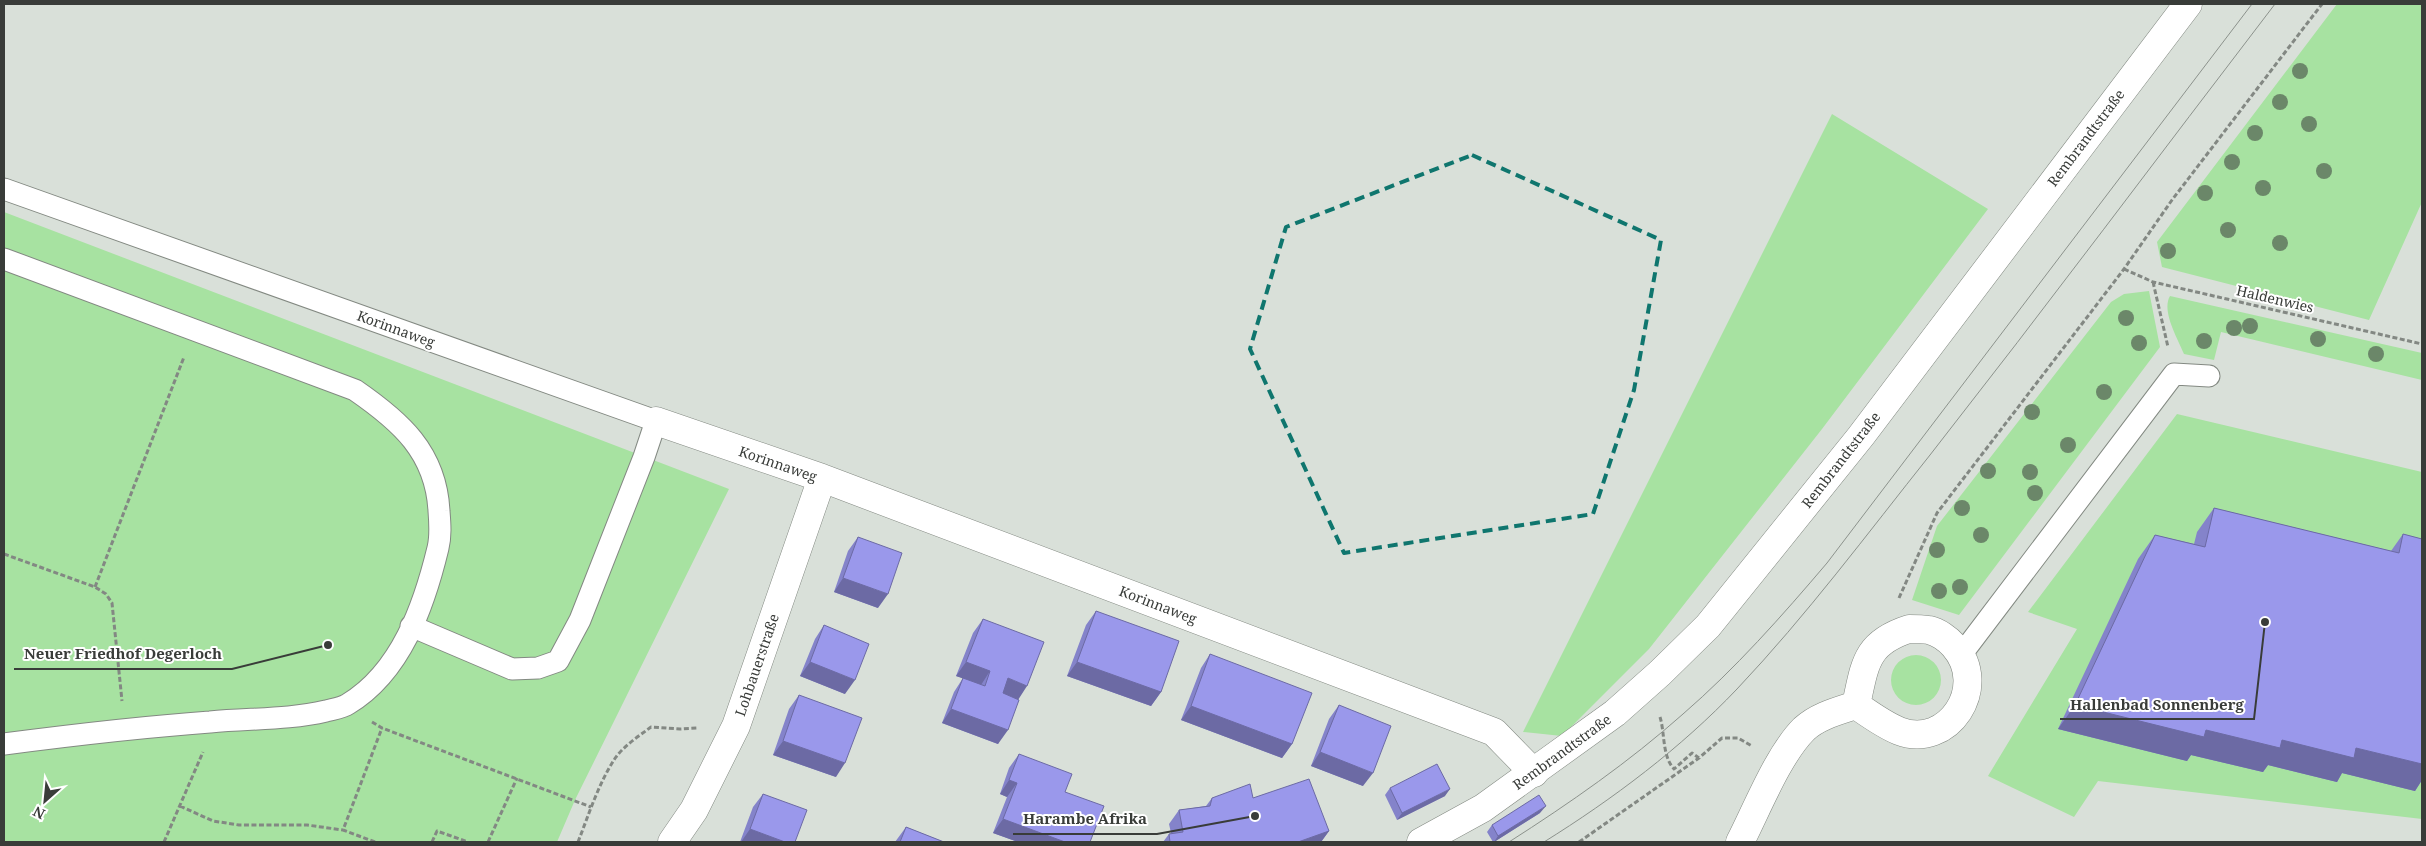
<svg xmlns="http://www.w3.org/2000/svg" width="2426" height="846" viewBox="0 0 2426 846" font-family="'Noto Serif',serif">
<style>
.green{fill:#a7e2a1}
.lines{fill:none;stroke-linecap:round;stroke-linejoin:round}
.lane-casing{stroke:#838982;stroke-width:23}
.street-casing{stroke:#838982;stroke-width:29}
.secondary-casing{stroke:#838982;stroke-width:29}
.path{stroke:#838883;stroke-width:3;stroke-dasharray:5 2.5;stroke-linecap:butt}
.lane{stroke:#fff;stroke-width:21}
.street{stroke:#fff;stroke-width:28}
.secondary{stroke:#fff;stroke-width:28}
.tram{stroke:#8c928c;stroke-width:1}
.tree{fill:#6b8769}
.wall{fill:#8483ca}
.shaded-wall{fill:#6c6aa4}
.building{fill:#9a98eb;stroke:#6c6aa4}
.marked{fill:none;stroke:#0f766e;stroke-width:4;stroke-dasharray:10 6;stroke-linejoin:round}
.labels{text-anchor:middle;stroke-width:4;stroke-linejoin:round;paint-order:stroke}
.street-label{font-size:14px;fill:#393c39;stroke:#fff}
.leader{fill:none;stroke:#393c39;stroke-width:2}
.callout-dot{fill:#393c39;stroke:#fff;stroke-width:2}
.callout-label{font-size:15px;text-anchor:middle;font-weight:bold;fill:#393c39;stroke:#fff;stroke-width:4;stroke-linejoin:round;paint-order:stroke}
</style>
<rect width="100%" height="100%" fill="#d9e0d9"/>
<path class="green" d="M2337,4H2422V202L2369,320L2162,267L2157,242Z
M1832,114L1988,209L1822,429L1649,649L1562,736L1523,732Z
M4,212L729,489L575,800L557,842H4Z
M2149,291L2160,347L1959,615L1912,600L1937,526L2111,302L2124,294Z
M2170,296L2422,353V380L2221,332L2214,360L2184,354C2178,339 2161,311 2170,296Z
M2177,414L2422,472V819L2098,781L2074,817L1988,776L2077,629L2028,612Z
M1891 680a25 25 0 1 1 50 0a25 25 0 1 1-50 0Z"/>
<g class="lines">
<defs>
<path id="lane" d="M4,189L656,421L644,457L580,620L558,661L538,668L512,669L411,626
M4,259L355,390C400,421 436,452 439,511C440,524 441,536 438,548C424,606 401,672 348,704C342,708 333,709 326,711C288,720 250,718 210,722C141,727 73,735 4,744
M1961,655L2174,374L2209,376"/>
<path id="street" d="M656,421L822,478L1494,732L1534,773
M1909,629C1916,629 1922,629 1929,630C1938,632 1948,639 1954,646C1990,687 1948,750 1899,731C1884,725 1869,714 1856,705C1865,665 1865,643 1909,629Z
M672,842L694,810L736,726L822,478
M1740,842C1757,809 1778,755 1804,729C1818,716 1838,711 1856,705"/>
<path id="secondary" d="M1421,842L1483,808L1615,713L1660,673L1708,626L1861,436L2188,4"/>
</defs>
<use href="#lane" class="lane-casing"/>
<use href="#street" class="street-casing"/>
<use href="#secondary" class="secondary-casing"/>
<path class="path" d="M2124,269L2153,282L2422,344
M2153,282L2168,347
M4,554L95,587L106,594L112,603L122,701
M95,587L184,357
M1899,598L1937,513L2124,269L2172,200L2322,4
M1660,717C1665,733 1662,756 1674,769L1692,753L1699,758
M372,722L382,728L591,807
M180,806L213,821L239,825H307L343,830
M164,842L203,752
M375,842L343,830L382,728
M432,842L437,831L468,842
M488,842L517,778
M578,842C589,814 599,782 616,757C625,745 639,736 651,727L680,729L698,728
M1579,842L1699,758L1722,738H1738L1752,746"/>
<use href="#lane" class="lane"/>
<use href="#street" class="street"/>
<use href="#secondary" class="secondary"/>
<path class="tram" d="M1509,842C1570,803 1629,762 1683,714C1735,669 1782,616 1827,563L2252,4
M1544,842C1613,799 1681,748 1737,689C1807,615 1867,534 1930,455C2047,306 2160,154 2275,4"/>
</g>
<g class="tree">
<circle cx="2300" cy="71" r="8"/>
<circle cx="2280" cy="102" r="8"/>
<circle cx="2309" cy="124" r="8"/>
<circle cx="2255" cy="133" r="8"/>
<circle cx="2232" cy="162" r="8"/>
<circle cx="2324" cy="171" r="8"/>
<circle cx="2263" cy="188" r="8"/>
<circle cx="2205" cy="193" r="8"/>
<circle cx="2228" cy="230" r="8"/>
<circle cx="2280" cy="243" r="8"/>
<circle cx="2168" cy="251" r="8"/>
<circle cx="2126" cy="318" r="8"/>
<circle cx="2250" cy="326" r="8"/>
<circle cx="2234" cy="328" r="8"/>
<circle cx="2318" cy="339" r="8"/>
<circle cx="2204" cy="341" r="8"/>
<circle cx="2139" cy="343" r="8"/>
<circle cx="2376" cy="354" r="8"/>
<circle cx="2104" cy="392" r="8"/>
<circle cx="2032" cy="412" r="8"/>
<circle cx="2068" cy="445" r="8"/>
<circle cx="1988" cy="471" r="8"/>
<circle cx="2030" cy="472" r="8"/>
<circle cx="2035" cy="493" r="8"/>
<circle cx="1962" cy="508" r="8"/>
<circle cx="1981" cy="535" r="8"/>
<circle cx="1937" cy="550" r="8"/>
<circle cx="1960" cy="587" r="8"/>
<circle cx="1939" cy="591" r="8"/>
</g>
<path class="wall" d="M2214,508L2391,551L2403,534L2422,539V780L2415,791L2342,773L2337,782L2268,765L2263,772L2191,755L2187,761L2058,729L2138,559L2155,535L2194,544L2197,532Z
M858,537L878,608L834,592L848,551Z
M1096,611L1161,692L1151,706L1067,676L1086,625Z
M983,619L1018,699L998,744L942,723L954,692L963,678L956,676L973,633Z
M824,625L845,694L800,676L815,639Z
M1210,654L1292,744L1282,758L1181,720L1201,668Z
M799,695L836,777L773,755L789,709Z
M1339,705L1363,786L1311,766L1329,719Z
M1019,754L1065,792L1090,842H1018L993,833L1007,797L1000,794L1009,768Z
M1390,788L1445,796L1397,820L1385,795Z
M763,794L795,842H740L753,807Z
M1212,798H1253L1329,831L1321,842H1163L1169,834L1171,833L1169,824L1179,810L1206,806Z
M1540,813L1494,842H1493L1487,832L1492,825Z
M906,827L944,842H895Z"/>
<path class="shaded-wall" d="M843,578L888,594L878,608L834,592Z
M810,662L855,680L845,694L800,676Z
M966,662L990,671L981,685L956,676Z
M1077,662L1161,692L1151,706L1067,676Z
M1008,678L1027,686L1018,700L999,692Z
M2075,705L2206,730L2282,740L2356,748L2422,764V780L2415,791L2342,773L2337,782L2268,765L2263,772L2191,755L2187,761L2058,729Z
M1191,706L1292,744L1282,758L1181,720Z
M951,709L1008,730L998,744L942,723Z
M783,741L845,763L836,777L773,755Z
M1320,752L1373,773L1363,786L1311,766Z
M1009,780L1017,783L1007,797L1000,794Z
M1450,789L1445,796L1397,820L1402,813Z
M1546,806L1540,813L1494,842L1498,836Z
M1003,819L1065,842H1018L993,833Z
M750,829L785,842H741Z
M1329,831L1321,842H1298Z"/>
<path class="building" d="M2214,508L2399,553L2403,534L2422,539V764L2356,748L2354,758L2282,740L2280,748L2206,730L2204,737L2075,705L2155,535L2205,547Z
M858,537L902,553L888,594L843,578Z
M1096,611L1179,641L1161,692L1077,662Z
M983,619L1044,642L1027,686L1008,678L1003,693L1019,700L1008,730L951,709L963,678L985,686L990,671L966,662Z
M824,625L869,644L855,680L810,662Z
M1210,654L1312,693L1292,744L1191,706Z
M799,695L862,718L845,763L783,741Z
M1339,705L1391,726L1373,773L1320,752Z
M1019,754L1072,774L1065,792L1104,806L1090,842H1065L1003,819L1017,783L1009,780Z
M1437,764L1450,789L1402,813L1390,788Z
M1309,779L1329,831L1298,842H1170L1169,834L1183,832L1179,810L1210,806L1212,798L1250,784L1253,798Z
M763,794L807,810L795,842H785L750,829Z
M1539,795L1546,806L1498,836L1492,825Z
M906,827L944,842H900Z"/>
<path class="marked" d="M1472,155L1661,240L1634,390L1593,514L1344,553L1250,349L1286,227Z"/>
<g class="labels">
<g class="street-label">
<text transform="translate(2086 138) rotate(-53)" y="5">Rembrandtstraße</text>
<text transform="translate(2275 299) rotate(13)" y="5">Haldenwies</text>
<text transform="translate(396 329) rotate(20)" y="5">Korinnaweg</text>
<text transform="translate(1841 460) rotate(-52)" y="5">Rembrandtstraße</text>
<text transform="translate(778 464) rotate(19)" y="5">Korinnaweg</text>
<text transform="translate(1158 605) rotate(21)" y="5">Korinnaweg</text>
<text transform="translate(757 665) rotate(-71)" y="5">Lohbauerstraße</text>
<text transform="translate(1562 752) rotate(-36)" y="5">Rembrandtstraße</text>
</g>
</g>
<path class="leader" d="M328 645L232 669H14M2265 622L2254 719H2060M1255 816L1157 834H1013"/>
<g class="callout-dot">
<circle cx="328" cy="645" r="5"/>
<circle cx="2265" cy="622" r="5"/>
<circle cx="1255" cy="816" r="5"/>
</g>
<g class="callout-label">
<text x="123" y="659">Neuer Friedhof Degerloch</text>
<text x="2157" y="710">Hallenbad Sonnenberg</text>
<text x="1085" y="824">Harambe Afrika</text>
</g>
<rect width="2426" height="846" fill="none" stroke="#393c39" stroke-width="10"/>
<g transform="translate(45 801) rotate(207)" stroke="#ffffff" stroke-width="4" paint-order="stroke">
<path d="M0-4L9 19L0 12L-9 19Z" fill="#393c39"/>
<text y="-8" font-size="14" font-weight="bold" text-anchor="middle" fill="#393c39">N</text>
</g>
</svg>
